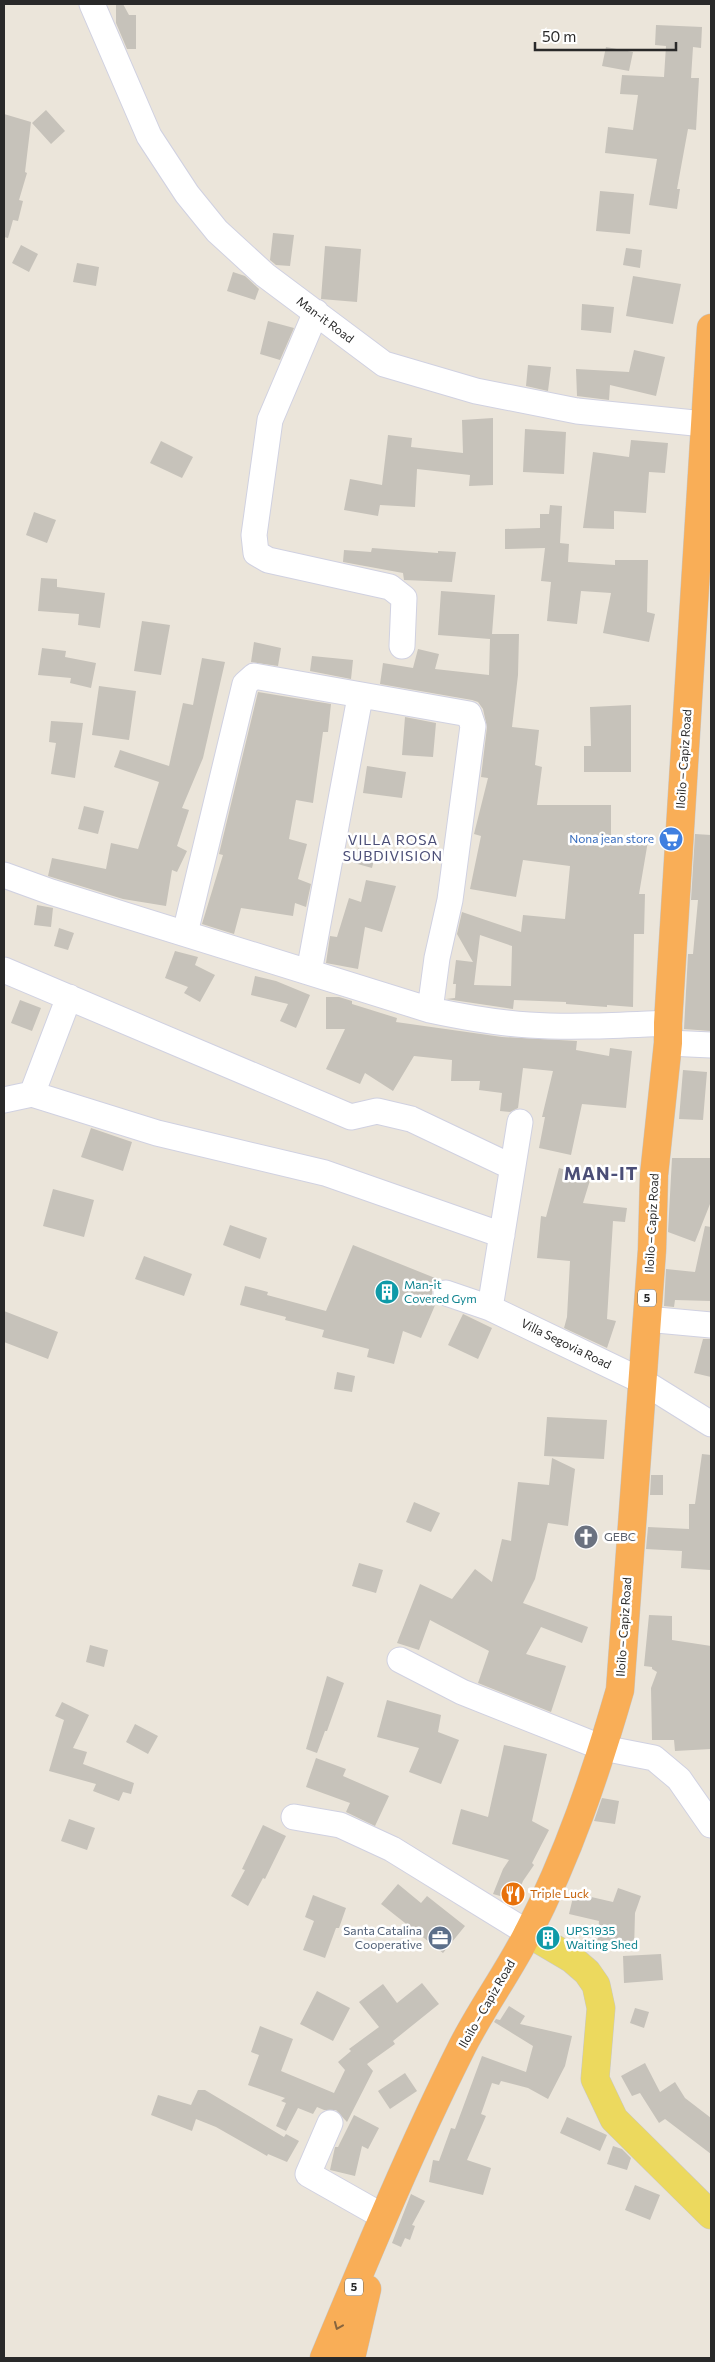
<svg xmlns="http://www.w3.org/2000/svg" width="715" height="2362" viewBox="0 0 715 2362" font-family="Commissioner,sans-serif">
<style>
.building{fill:#c6c2ba;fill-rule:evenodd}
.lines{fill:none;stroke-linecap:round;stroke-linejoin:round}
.minor-casing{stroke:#d0d1e1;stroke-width:27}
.major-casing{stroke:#c7c7c7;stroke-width:29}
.highway-casing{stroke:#c7c7c7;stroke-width:29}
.minor{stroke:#fff;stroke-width:25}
.major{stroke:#ecd95e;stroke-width:28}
.highway{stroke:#f9ae57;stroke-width:28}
.oneway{stroke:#87653e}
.labels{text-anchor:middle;stroke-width:5;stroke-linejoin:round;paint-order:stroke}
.shield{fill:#fff;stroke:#696969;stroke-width:1}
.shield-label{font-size:11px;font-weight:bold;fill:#292929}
.street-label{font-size:12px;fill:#292929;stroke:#fff}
.shop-label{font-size:12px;fill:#366cbe;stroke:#fff;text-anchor:end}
.culture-label{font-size:12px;fill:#0d838f;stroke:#fff;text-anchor:start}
.worship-label{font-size:12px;fill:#5b616d;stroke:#fff;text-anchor:start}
.food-label{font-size:12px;fill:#c56008;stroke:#fff;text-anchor:start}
.service-label{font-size:12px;fill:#4e5e75;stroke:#fff;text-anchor:end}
.neighbourhood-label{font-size:14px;letter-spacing:1px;fill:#4b4e77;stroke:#fff}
.district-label{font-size:18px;font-weight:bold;letter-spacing:1px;fill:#4b4e77;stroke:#fff}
</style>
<rect width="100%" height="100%" fill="#ebe5da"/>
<path class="building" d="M116,4H123L129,15H136V49H127L116,23Z
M656,25L702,27L701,48L693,47L691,78H699L696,130L688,129L677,189H680L677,209L649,205L657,159L605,153L608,127L633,130L638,95L620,94L622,75L664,77L666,46L655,45Z
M606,47L633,52L629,71L602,66Z
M46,110L65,131L51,144L32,123Z
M4,114L31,122L25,172L27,173L19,200L23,201L18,221L13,220L8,238L4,237Z
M600,191L634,194L630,234L596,231Z
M273,233L294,235L290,266L276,265L270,260Z
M21,245L38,254L29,272L12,263Z
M325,246L361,249L357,302L321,299Z
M626,248L642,250L640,268L623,265Z
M77,263L99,267L96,286L73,282Z
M233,272L245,276L259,289L255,300L227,291Z
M633,276L681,284L673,324L626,316Z
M582,304L614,307L611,333L581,330Z
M268,321L294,328L280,360L260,354Z
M634,350L665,357L656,396L610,385L609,400L577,396L576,369L629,372Z
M528,365L551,367L548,391L526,386Z
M493,418V485L469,486L470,475L417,469L415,507L380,505L378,516L344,510L350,479L382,485L388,435L412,438L411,447L463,453L462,420Z
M525,429L566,432L564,474L523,472Z
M631,440L668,443L665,473L649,472L646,513L614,511V529L583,528L593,452L629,457Z
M161,441L193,457L182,478L150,463Z
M550,505L562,506L560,543L569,544L568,562L615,565V560H648L647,612L655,614L649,642L603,633L611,593L581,591L577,624L547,621L551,582L541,581L545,548L505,549V529L540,528V514H549Z
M34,512L56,520L47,543L26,535Z
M372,548L438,553V551L456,552L452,582L404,580L403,573L343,562L344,550L371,552Z
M41,578L57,579V587L105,593L100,628L78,625L79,614L38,611Z
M441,591L495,595L492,634H519L518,675L512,727L539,730L535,765L542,767L537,805H611V836L648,841L639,894H645L644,934H634L633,1007L607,1005V1007L566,1004V1002L514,1000L513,1009L446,999L455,998L456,984H453L456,960L473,962L457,934L462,912L521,932L523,915L565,919L570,866L523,860L516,897L470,889L481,836L474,834L488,778L481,777L487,727L483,709L478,702L472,700L380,684L383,663L413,668L418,649L439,654L435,669L489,675L490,639L438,635ZM480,935L512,946L511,986L474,985Z
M142,621L170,625L161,675L134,671Z
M254,642L281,648L278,666L251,662Z
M42,648L66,651L65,657L96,663L91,688L70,683L71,678L38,675Z
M312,656L353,660L351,679L310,671Z
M202,658L225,662L203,758L182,808L189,810L177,846L187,851L177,872L172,870L166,906L123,899L48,876L52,858L106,869L111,843L138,849L159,782L114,767L120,750L169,766L183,703L193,705Z
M99,686L136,691L129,740L92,735Z
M258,692L331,704L328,732H323L313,803L296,800L289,839L307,844L298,879L311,884L306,907L295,903L293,916L241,908L234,934L202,924L223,855L219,854Z
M631,705V772H584V746H591L590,707Z
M405,717L436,723L433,757L402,755Z
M51,721L83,723L75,778L51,774L56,743L49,742Z
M367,766L406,772L402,798L363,793Z
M84,806L104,811L98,834L78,829Z
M695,834L711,835V1031L684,1029L688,954H693L698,900H691Z
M358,848L376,852L372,868L354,863Z
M366,880L396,886L382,932L365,927L358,969L326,963L330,936L337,937L349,898L361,902Z
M37,905L53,908L51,927L34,925Z
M59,928L74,933L68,950L54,946Z
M175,951L198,957L195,965L215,975L200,1002L184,993L188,987L165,978Z
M255,976L276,981L310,995L296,1028L280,1021L288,1004L251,995Z
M326,997H339L352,1001V1004L397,1018L396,1022L502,1037L577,1041L576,1050L609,1056L610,1048L632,1051L626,1108L582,1104L571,1155L539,1148L545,1117H542L553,1071L523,1068L518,1108L510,1112L500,1111L502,1093L479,1090L480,1081H451L452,1060L414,1056L393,1091L365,1073L360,1084L326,1069L345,1029H326Z
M20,1000L41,1008L32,1031L11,1023Z
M683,1070L707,1072L703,1120L679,1119Z
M91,1128L132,1142L123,1171L81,1157Z
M672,1158H710V1204L695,1242L668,1232Z
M559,1168L591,1177L583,1203L627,1208L625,1222L613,1221L607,1319L616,1321L607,1348L564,1328L567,1317L570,1261L537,1258L541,1216L546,1217Z
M53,1189L94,1200L84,1237L43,1226Z
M230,1225L267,1238L260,1259L223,1245Z
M705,1226L711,1227V1301L675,1300L674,1307L664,1306L666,1269L695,1272Z
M353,1245L440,1280L432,1289V1296L436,1303L421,1338L403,1331L394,1364L367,1357L369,1349L322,1337L324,1330L285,1320L286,1317L240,1305L245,1286L268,1292L267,1295L326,1311Z
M144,1256L192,1274L184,1296L135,1279Z
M4,1311L58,1332L48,1359L4,1342Z
M463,1314L492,1328L478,1359L448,1345Z
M703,1339H711V1377L694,1373Z
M337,1372L355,1376L352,1392L334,1389Z
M547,1417L607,1420L604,1459L544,1456Z
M702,1454L711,1455L710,1570L681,1568L682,1551L646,1549L648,1527L689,1529V1504H695Z
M552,1458L575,1469L568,1526L548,1523L535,1579L523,1603L588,1627L582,1643L541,1627L526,1654L566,1666L551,1712L478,1683L489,1651L430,1620L419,1650L397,1643L420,1584L452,1599L475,1569L492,1582L502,1539L511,1541L518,1482L549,1485Z
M651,1475H663V1495H650Z
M414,1502L440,1513L431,1532L406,1522Z
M359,1563L383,1570L376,1593L352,1586Z
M649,1615L672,1616V1640L711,1646V1749L675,1751L674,1740H652L651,1688L657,1672L652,1669V1667L644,1666Z
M90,1645L108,1650L104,1667L86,1662Z
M327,1676L344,1683L327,1731H325L317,1753L306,1749Z
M387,1700L441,1715L438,1732L459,1740L441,1784L409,1772L419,1748L377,1737Z
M62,1702L89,1715L73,1748L87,1752L83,1764L134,1783L131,1794L123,1792L119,1801L93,1791L96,1784L49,1771L64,1720L55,1716Z
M135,1724L158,1736L148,1754L126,1742Z
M504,1745L547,1754L532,1821L549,1830L532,1863L534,1865L523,1881L515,1900L493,1894L503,1869L509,1860L452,1844L461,1809L488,1817Z
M316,1758L346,1769L343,1776L389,1796L375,1826L346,1812L350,1803L306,1787Z
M602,1798L619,1801L615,1824L594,1821Z
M69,1819L95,1828L87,1850L61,1841Z
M263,1825L286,1836L265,1879L263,1878L248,1906L231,1896L245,1870L242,1869Z
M398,1884L421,1903L427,1896L465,1926L443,1953L381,1904Z
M618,1888L641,1896L635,1913L634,1950L597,1948L599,1921L569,1914L574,1893L613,1902Z
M313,1895L346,1908L339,1928H336L325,1958L303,1950L314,1921L305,1917Z
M661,1954L663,1980L624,1983L623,1956Z
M422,1983L439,2004L393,2041L395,2044L367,2064L373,2071L347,2122L336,2110H324L317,2107L313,2114L298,2108L286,2131L276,2126L286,2103L281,2101L285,2098L248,2085L259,2055L251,2052L260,2026L293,2039L281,2071L334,2093L345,2070L338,2062L351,2051L349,2049L379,2027L359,2002L383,1984L397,2003Z
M317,1991L350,2008L333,2041L300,2024Z
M509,2006L525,2016L520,2024L572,2036L565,2066L548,2099L528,2088L501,2081L499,2085L492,2083L481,2114L486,2116L467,2160L491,2168L483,2195L429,2182L433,2160L439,2161L451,2128L455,2129L482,2056L526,2072L533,2046L494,2022L496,2019L500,2020Z
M635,2008L649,2012L644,2028L630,2023Z
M645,2063L660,2092L675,2082L685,2098L711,2118V2154L665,2119L659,2123L640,2093L632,2096L621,2076Z
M405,2073L417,2091L390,2109L378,2091Z
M198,2090H205L284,2137L286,2134L299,2141L287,2162L268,2154L267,2156L216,2127L196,2119L192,2131L151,2115L158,2095L191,2105Z
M354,2115L379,2128L368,2149L362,2146L355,2176L330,2170L335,2147H338Z
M567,2117L607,2135L600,2151L560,2133Z
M613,2146L622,2149L631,2158L627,2170L607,2164Z
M635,2185L660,2195L650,2220L625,2210Z
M411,2194L425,2201L412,2225L415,2226L410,2240L405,2238L401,2247L392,2243Z"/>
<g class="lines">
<defs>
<path id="minor" d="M92,4L149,136L187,194L217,231L265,275L384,364L476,391L577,411L704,424
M316,312L270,420L254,535L256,553L268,560L390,587L404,598L402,646
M4,875L51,892L430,1010C463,1017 495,1023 529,1025C575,1028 621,1025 668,1023
M185,933L245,684L254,676L469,714L473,726L450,900L437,958L430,1010
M4,970L351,1117L377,1111L411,1119L512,1167
M309,972L360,697
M668,1043L711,1045
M32,1094L69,997
M4,1100L32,1094L157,1133L325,1173L502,1235
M446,1293L490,1308L642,1381L711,1424
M490,1308L520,1122
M646,1319L711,1325
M400,1660L462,1692L603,1748L654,1758L679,1779L711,1825
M294,1817L340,1825L392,1849L528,1933
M330,2123L308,2174L384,2217"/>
<path id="major" d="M528,1933L572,1959L587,1972L596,1985L601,2008L595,2079L614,2119L711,2215"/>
<path id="highway" d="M324,2358C367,2255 410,2151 460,2051C480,2010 508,1973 528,1933C568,1856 596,1773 620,1690L652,1250L654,1175L668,1043V1023L711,328
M351,2358L367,2289"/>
</defs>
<use href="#minor" class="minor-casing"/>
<use href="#major" class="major-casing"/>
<use href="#highway" class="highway-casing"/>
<use href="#minor" class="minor"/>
<use href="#major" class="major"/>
<use href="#highway" class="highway"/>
</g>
<defs><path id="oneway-chevron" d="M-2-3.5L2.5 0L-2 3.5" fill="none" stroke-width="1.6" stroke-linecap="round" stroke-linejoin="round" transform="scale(1.25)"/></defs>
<use class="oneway" href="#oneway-chevron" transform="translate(338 2326) rotate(113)"/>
<defs>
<symbol id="supermarket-disc" viewBox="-11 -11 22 22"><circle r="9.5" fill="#3f7fe0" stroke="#fff"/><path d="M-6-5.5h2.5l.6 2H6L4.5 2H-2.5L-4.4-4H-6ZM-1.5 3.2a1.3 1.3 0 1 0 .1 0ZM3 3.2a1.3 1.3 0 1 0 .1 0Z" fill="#fff"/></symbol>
<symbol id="building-disc" viewBox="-11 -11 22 22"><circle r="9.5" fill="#0f9aa8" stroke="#fff"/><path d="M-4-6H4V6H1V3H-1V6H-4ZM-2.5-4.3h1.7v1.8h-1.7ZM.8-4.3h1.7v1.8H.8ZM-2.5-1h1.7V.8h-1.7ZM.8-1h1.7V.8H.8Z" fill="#fff"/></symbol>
<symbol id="church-disc" viewBox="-11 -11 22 22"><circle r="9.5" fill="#6b7280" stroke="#fff"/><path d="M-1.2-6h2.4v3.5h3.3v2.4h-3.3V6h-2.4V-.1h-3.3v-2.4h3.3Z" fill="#fff"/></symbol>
<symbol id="restaurant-disc" viewBox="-11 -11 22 22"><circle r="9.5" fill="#e8710a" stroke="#fff"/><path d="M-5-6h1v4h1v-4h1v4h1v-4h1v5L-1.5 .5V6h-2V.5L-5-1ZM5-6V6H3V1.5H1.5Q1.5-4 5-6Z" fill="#fff"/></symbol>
<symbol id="office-disc" viewBox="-11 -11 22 22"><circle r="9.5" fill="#5c6f8a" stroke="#fff"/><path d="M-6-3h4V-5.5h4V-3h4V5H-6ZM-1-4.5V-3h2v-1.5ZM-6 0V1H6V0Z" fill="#fff"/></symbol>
</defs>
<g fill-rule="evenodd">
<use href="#supermarket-disc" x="657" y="825" width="28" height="28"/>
<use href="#building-disc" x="373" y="1278" width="28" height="28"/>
<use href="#church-disc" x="572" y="1523" width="28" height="28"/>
<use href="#restaurant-disc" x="499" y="1880" width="28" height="28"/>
<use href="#office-disc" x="426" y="1924" width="28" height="28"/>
<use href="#building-disc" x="534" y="1924" width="28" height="28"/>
</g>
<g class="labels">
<g class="shield">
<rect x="638" y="1289.5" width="18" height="17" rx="4"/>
<rect x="345" y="2278.5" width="18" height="17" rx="4"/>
</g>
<g class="shield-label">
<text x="647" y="1302">5</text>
<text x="354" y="2291">5</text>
</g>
<g class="street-label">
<text transform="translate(325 320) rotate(37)" y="4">Man-it Road</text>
<text transform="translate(684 759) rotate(-86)" y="4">Iloilo – Capiz Road</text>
<text transform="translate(652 1223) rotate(-87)" y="4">Iloilo – Capiz Road</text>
<text transform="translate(566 1344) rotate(26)" y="4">Villa Segovia Road</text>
<text transform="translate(624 1627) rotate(-86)" y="4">Iloilo – Capiz Road</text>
<text transform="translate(487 2004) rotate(-60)" y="4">Iloilo – Capiz Road</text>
</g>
<g class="shop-label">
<text x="654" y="843">Nona jean store</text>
</g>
<g class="culture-label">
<text x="404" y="1289">Man-it<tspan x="404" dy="14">Covered Gym</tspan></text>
<text x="566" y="1935">UPS1935<tspan x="566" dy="14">Waiting Shed</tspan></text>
</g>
<g class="worship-label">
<text x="604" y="1541">GEBC</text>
</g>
<g class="food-label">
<text x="530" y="1898">Triple Luck</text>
</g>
<g class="service-label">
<text x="422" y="1935">Santa Catalina<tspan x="422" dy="14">Cooperative</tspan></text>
</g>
<g class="neighbourhood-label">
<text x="393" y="845">VILLA ROSA<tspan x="393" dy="16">SUBDIVISION</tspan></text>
</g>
<g class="district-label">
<text x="601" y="1180">MAN-IT</text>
</g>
</g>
<rect width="715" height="2362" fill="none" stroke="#292929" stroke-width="10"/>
<path d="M535 42v8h141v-8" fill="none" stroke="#292929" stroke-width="2.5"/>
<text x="542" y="42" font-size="15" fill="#292929" stroke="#ffffff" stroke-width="4" paint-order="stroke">50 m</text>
</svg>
